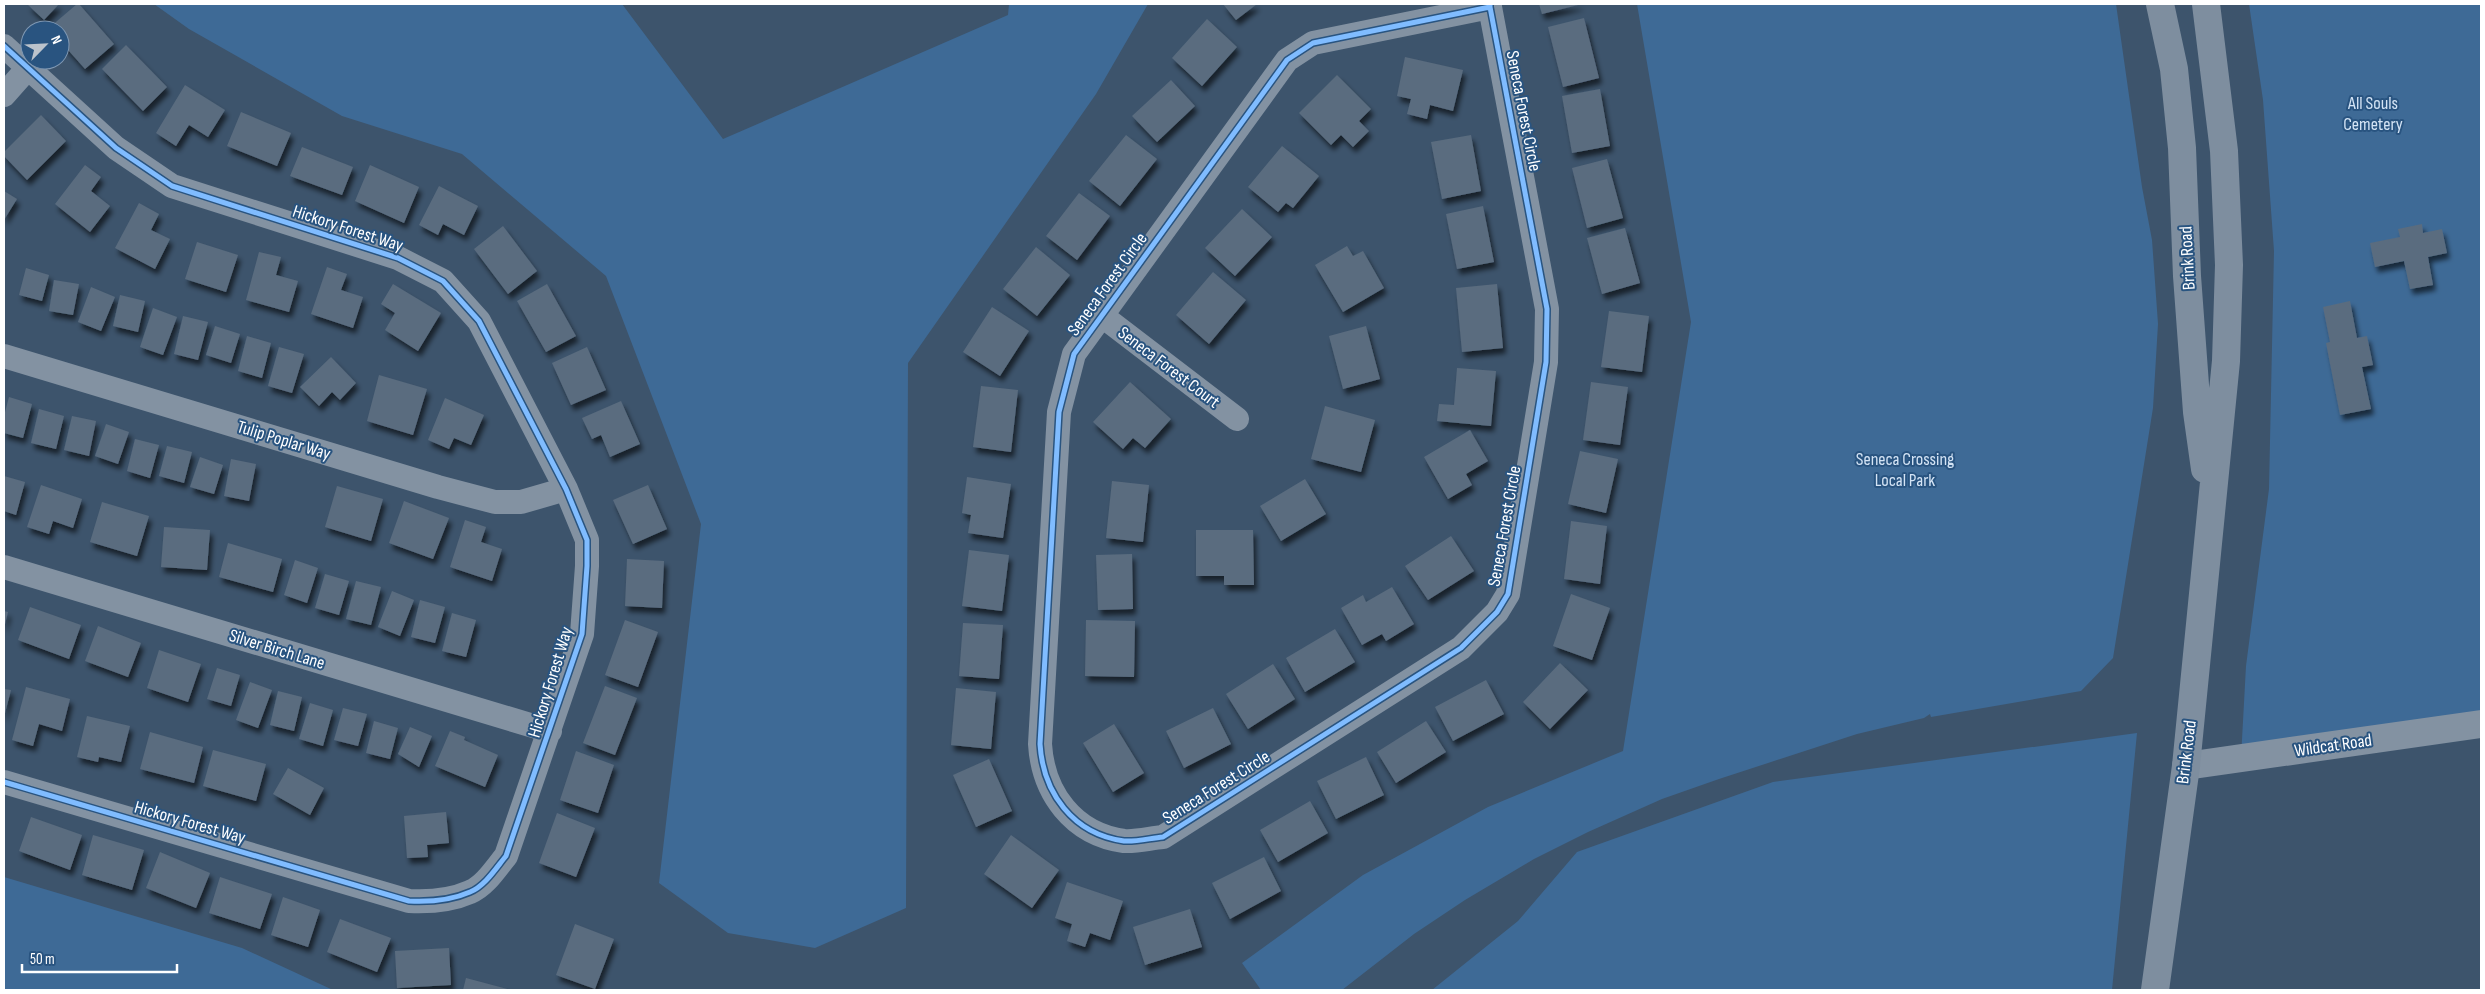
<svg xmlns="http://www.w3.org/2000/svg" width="2485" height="994" viewBox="0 0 2485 994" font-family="'Sofia Sans Condensed',sans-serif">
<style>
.green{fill:#3e6a96}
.building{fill:#5a6c7f;filter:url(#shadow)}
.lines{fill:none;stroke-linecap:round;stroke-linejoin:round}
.minor{stroke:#8392a2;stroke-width:24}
.tertiary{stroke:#8392a2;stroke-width:28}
.secondary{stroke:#7e8e9f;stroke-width:28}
.cycleway-casing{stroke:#295480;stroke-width:8}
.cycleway{stroke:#80bcff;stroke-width:5}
.labels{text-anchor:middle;stroke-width:4;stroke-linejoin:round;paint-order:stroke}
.park-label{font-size:18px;fill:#d4e4f5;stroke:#295480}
.street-label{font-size:18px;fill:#fff;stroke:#295480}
</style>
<defs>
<filter id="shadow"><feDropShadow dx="3" dy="5.5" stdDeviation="2.5" flood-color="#0009"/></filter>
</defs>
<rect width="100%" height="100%" fill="#3d546c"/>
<path class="green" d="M154,4H622L723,139L1008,15L1009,4H1148L1096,94L908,363L906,908L815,948L728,933L659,883L701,524L606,276L462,154L342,116L189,29Z
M1637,4H2116L2142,187L2152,240L2158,324L2153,408L2113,658L2081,691L1931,717L1930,714L1924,718L1857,734L1719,779L1662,799L1588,832L1534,859L1465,900L1414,934L1342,990H1261L1242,963L1363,875L1488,807L1623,751L1691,322Z
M2249,4H2481V724L2241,758L2246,666L2269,489L2274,251L2263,100Z
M2137,733L2112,990H1432L1518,921L1577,852L1773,782Z
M4,877L242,948L333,990H4Z"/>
<path class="building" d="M27,4H59L44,20Z
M77,4H79L114,44L85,69L60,41V30H51L49,28Z
M1223,4H1257L1236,20Z
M1539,4H1582L1542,14Z
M1584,18L1599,78L1563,87L1548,27Z
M1207,19L1237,47L1202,86L1172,58Z
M126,45L167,87L143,111L102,69Z
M1405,57L1463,70L1453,111L1430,105L1427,119L1407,114L1411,99L1397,96Z
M1337,75L1371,109L1359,121L1369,131L1353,147L1341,135L1331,145L1299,113Z
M1171,80L1195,106L1157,142L1132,116Z
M185,85L225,110L208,137L189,125L176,146L156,133Z
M1600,89L1610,146L1572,153L1562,96Z
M241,112L291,133L277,166L227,146Z
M41,115L66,141L27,180L4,156V152Z
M1126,135L1157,159L1120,206L1089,181Z
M1471,135L1481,191L1442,199L1431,142Z
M1282,146L1319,176L1293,208L1286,203L1278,212L1248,187Z
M302,147L353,167L342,195L290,176Z
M1607,159L1623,218L1587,228L1572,168Z
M85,165L101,177L91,191L110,206L90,232L55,204Z
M370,165L419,187L404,223L355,201Z
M439,186L478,206L464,235L443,224L438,235L419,225Z
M4,191L17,199L4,220Z
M1079,193L1110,216L1077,260L1046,236Z
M139,203L159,214L151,230L170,239L155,269L115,248Z
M1483,206L1494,262L1457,269L1446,214Z
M1242,209L1272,237L1235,276L1205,248Z
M2422,224L2423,233L2442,229L2447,253L2428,257L2433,285L2410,289L2404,261L2375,267L2370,243L2400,237L2398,229Z
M503,226L537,271L508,294L474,249Z
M1625,228L1640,283L1602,294L1587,238Z
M197,242L238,255L226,292L185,279Z
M1347,246L1353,256L1363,251L1384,288L1343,312L1315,265Z
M1036,247L1070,275L1037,316L1003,289Z
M259,252L281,257L276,275L298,281L289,312L246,300Z
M327,267L347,274L341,290L363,297L353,328L311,314Z
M26,268L49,275L42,301L19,295Z
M1213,272L1246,300L1209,344L1176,315Z
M54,280L79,284L73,315L49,311Z
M393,284L441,313L418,351L385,330L395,313L381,304Z
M547,284L576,336L546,352L517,301Z
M1497,284L1503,348L1462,352L1456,288Z
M91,287L115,297L101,331L78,322Z
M120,295L145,301L138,332L113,326Z
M2350,301L2357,338L2367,336L2373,365L2362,367L2371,409L2340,415L2326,343L2330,342L2323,307Z
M992,307L1029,331L1000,376L963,352Z
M153,308L177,317L163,355L140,347Z
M1609,311L1649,316L1642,372L1601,367Z
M183,316L208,322L198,360L174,354Z
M215,326L240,334L231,363L206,355Z
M1366,326L1380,379L1343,389L1329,336Z
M247,336L271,343L262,378L238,371Z
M279,347L304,354L292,393L268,386Z
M587,347L606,390L571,405L552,363Z
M331,357L356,383L340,400L332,392L319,406L300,387Z
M1457,368L1496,371L1491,426L1437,421L1439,404L1454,405Z
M379,375L427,389L413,435L367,421Z
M1130,382L1171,419L1145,448L1133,438L1123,449L1093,422Z
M1591,382L1628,387L1620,445L1583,440Z
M981,386L1018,390L1011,452L973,447Z
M9,397L32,404L23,438L4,433V416Z
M445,398L484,415L471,445L454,438L449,449L428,440Z
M621,401L640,444L610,457L601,435L592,439L582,418Z
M1325,406L1375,420L1361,472L1311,459Z
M39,409L64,416L56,449L31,443Z
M72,416L96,421L89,456L64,450Z
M106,424L129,432L118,464L95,456Z
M1470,430L1488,461L1466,474L1472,485L1448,499L1424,457Z
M135,439L159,445L150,478L127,471Z
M167,446L192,452L184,483L159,476Z
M1580,451L1618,459L1606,513L1568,504Z
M200,457L223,465L214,494L190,487Z
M231,459L256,464L249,501L224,496Z
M4,476L25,482L16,515L4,511Z
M967,477L1011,484L1003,538L968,533L971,515L962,513Z
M1305,479L1326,514L1281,541L1260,506Z
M1112,481L1149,485L1143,542L1106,538Z
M41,485L82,499L73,528L53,521L49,534L27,527Z
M648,485L667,529L633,544L613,500Z
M337,486L383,499L371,541L325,527Z
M404,501L449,518L433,559L389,543Z
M102,502L149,516L137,556L90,542Z
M465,520L486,527L481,542L502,549L492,581L450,567Z
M1571,521L1607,526L1600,584L1564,579Z
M164,527L210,530L207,570L161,567Z
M1196,530H1253L1254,585H1224V576H1196Z
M1451,536L1474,571L1428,600L1405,566Z
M228,543L282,559L273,592L219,577Z
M969,550L1009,555L1002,611L962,606Z
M1132,554L1133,609L1098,610L1096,555Z
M627,559L664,561L662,608L625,606Z
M295,560L318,568L307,603L284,595Z
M325,574L349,581L339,615L315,608Z
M356,581L381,587L371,625L346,619Z
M1392,587L1414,624L1386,641L1382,634L1362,645L1341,608L1363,595L1366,602Z
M392,591L414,600L400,636L378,627Z
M1571,594L1610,608L1592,660L1553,646Z
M420,600L445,607L435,643L411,637Z
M30,607L81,625L69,659L18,640Z
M4,611L8,612L4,628Z
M452,613L476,620L466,657L442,651Z
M625,620L658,632L638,687L605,675Z
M1086,620L1135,621L1134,677L1085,676Z
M963,623L1003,625L999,679L959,676Z
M98,626L141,643L128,677L85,661Z
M1335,629L1355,662L1305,692L1286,658Z
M159,650L201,664L188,702L147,688Z
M1560,663L1588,690L1550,729L1523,702Z
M1273,664L1295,699L1248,729L1226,694Z
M217,668L240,675L231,706L207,699Z
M1486,680L1504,714L1453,741L1435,707Z
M250,682L272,690L258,728L236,720Z
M605,686L637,698L615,755L583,743Z
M26,687L70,699L62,731L39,724L33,746L12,740Z
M956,688L996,692L991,749L951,745Z
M4,689L11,690L4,717Z
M278,691L302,697L294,731L270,725Z
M310,703L333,710L323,746L299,739Z
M343,708L367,714L358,746L334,740Z
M1213,708L1231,744L1184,768L1166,731Z
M87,716L130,726L121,762L99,757L98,762L77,757Z
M374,721L398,728L390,759L366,753Z
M1426,721L1446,752L1396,783L1377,752Z
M1114,724L1144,773L1113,792L1083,743Z
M410,727L432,736L419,767L398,754Z
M450,731L465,737L464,740L498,755L485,787L435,766Z
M150,732L203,747L194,783L140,769Z
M213,750L266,764L256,801L203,786Z
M576,751L614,765L598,813L560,800Z
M1366,757L1384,795L1336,819L1317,781Z
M989,759L1012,811L976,827L953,775Z
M288,768L324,788L310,815L273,794Z
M1310,801L1328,833L1278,862L1260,830Z
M446,812L449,843L427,845L428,857L407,858L404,816Z
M557,813L595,828L576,877L539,863Z
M31,817L82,835L70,870L19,851Z
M93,835L144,850L132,890L82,875Z
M1011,835L1059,870L1032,908L984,874Z
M160,852L210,873L196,908L146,888Z
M1264,857L1281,891L1230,919L1212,883Z
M220,877L272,894L260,929L209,913Z
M1067,882L1123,901L1110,940L1090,933L1085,947L1067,941L1072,924L1055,918Z
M283,897L320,910L308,947L271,935Z
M1190,909L1202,947L1145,965L1133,927Z
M340,919L391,938L377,972L327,952Z
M575,924L614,939L595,989L556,975Z
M449,948L451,985L397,988L395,951Z
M466,978L511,990H463Z"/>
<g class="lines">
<path class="minor" d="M1490,4V7L1547,309L1546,362L1508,594L1497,612L1461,648L1163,837C1151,838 1136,842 1124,841C1073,834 1043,793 1040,744L1059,412L1074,354L1287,60L1313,43L1490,7
M4,46L116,148L172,186L398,258L443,281L479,321L566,489L587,540V566L582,634L506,856C496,868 485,886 470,892C452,900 429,902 409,901L4,782
M4,95L27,69
M1101,315L1237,419
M4,356L438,487L495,502H521L566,489
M4,567L550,731"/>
<path class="tertiary" d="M2186,766L2481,724"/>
<path class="secondary" d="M2160,4L2174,69L2182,148L2187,276L2197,412L2205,469
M2155,990L2186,766L2226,361L2229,265L2224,151L2206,4"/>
<defs>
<path id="cycleway" d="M1490,4V7L1547,309L1546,362L1508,594L1497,612L1461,648L1163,837C1151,838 1136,842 1124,841C1073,834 1043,793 1040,744L1059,412L1074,354L1287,60L1313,43L1490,7
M4,46L116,148L172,186L398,258L443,281L479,321L566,489L587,540V566L582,634L506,856C496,868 485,886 470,892C452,900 429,902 409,901L4,782"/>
</defs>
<use href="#cycleway" class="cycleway-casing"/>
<use href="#cycleway" class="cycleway"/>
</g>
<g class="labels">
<g class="park-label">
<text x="2373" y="109">All Souls<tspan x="2373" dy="21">Cemetery</tspan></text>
<text x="1905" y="465">Seneca Crossing<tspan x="1905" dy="21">Local Park</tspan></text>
</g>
<g class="street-label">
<text transform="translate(1524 111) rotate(79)" y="6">Seneca Forest Circle</text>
<text transform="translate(348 228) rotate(18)" y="6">Hickory Forest Way</text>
<text transform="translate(2187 258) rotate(-93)" y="6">Brink Road</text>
<text transform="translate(1107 284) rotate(-54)" y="6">Seneca Forest Circle</text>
<text transform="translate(1169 367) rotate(37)" y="6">Seneca Forest Court</text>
<text transform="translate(284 440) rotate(17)" y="6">Tulip Poplar Way</text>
<text transform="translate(1504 526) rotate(-80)" y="6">Seneca Forest Circle</text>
<text transform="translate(277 649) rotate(17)" y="6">Silver Birch Lane</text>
<text transform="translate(550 682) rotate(-73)" y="6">Hickory Forest Way</text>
<text transform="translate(2333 745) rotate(-8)" y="6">Wildcat Road</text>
<text transform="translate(2186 752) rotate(-83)" y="6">Brink Road</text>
<text transform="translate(1216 787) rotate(-32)" y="6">Seneca Forest Circle</text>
<text transform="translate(190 822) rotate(16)" y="6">Hickory Forest Way</text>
</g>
</g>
<rect width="2485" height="994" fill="none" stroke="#ffffff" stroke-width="10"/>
<g transform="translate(45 45) rotate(66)"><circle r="24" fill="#295480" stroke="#7f98b3"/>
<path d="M0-4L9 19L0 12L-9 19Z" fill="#bbc3cc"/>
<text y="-8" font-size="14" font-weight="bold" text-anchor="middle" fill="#ffffff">N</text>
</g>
<path d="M22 964v8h155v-8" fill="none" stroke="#ffffff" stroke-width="2.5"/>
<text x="30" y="964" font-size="15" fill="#ffffff" stroke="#295480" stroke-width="4" paint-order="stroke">50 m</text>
</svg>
